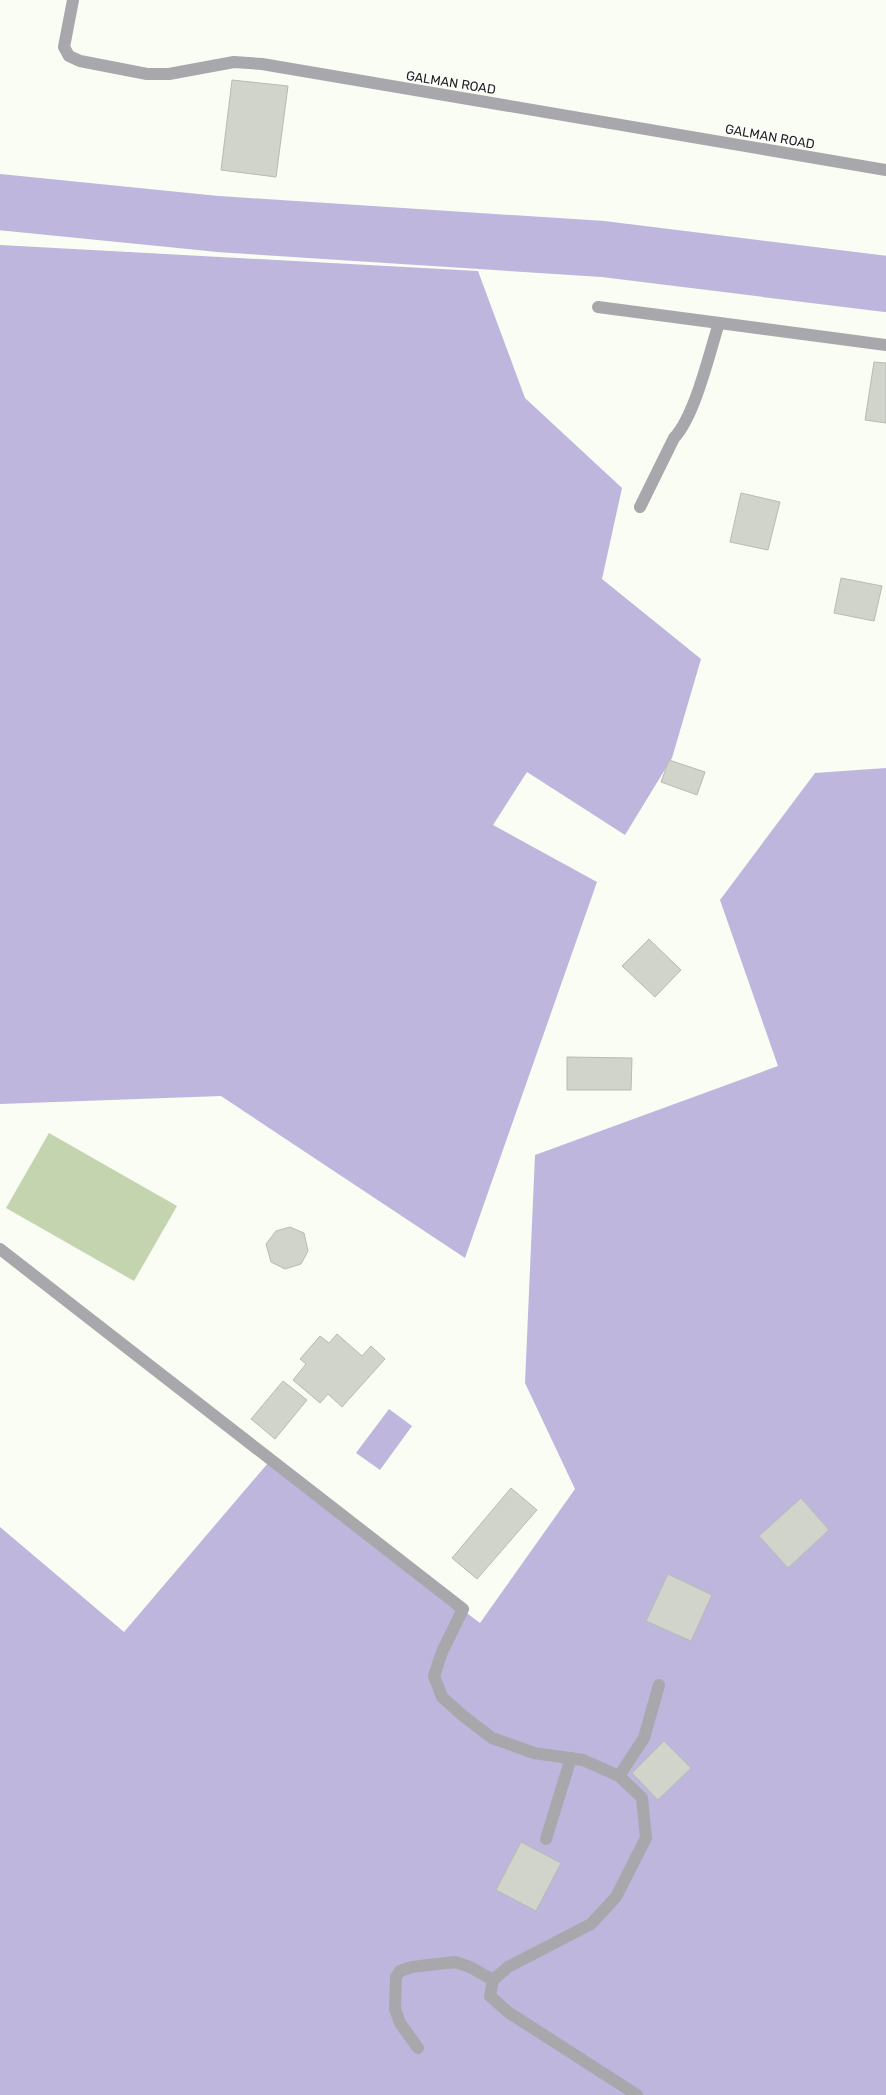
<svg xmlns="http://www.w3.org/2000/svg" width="886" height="2095" viewBox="0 0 886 2095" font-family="Rubik,sans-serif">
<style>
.green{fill:#c4d4af}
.water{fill:#beb6dd}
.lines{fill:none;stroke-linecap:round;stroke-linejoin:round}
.river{stroke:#beb6dd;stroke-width:56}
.building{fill:#d0d4cb;stroke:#b7bbb3}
.lane{stroke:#a8a7ab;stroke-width:12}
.street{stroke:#a8a7ab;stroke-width:12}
.labels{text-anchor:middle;stroke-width:3;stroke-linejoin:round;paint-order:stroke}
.street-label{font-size:13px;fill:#232421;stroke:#fff}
</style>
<rect width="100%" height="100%" fill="#f9fdf4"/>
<path class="green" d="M49,1133L177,1206L134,1281L6,1208Z"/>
<path class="water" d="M0,245L478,271L525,398L622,488L602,579L701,659L672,758L625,835L527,772L493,825L597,882L465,1258L221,1096L0,1104Z
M886,768V2095H0V1527L124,1632L268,1463L480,1623L575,1489L525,1383L535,1155L778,1066L720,900L815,773Z
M389,1409L412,1426L380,1470L356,1453Z"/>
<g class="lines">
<path class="river" d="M0,202L218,224L603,249L886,284"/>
</g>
<path class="building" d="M232,80L288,86L276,177L221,170Z
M874,362L886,363V423L865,420Z
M741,493L780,502L768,550L730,542Z
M841,578L882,586L874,621L834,613Z
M669,760L705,772L697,795L661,782Z
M649,939L681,970L655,997L622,966Z
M567,1057L632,1058L631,1090H567Z
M290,1227L304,1233L308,1251L301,1264L285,1269L271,1262L266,1244L276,1231Z
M337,1334L362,1356L371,1346L385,1359L342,1407L328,1394L320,1403L293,1380L306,1364L300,1359L320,1336L329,1343Z
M283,1381L307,1400L275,1439L251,1419Z
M511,1488L537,1510L477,1579L452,1558Z
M801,1498L829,1530L788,1568L759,1536Z
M668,1574L712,1595L691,1641L646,1621Z
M664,1741L691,1768L658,1800L632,1773Z
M521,1842L561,1863L536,1911L496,1890Z"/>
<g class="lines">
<path class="lane" d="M640,507L674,438C695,416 709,354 719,323
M619,1776L644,1738L659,1685
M546,1839L571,1758
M418,2048L400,2023L395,2009L396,1977L400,1971L412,1967L455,1962L470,1967L493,1980"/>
<path class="street" d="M73,0L64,47L69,56L80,61L147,74H169L234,62L262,64L886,170
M598,307L886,345
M0,1249L463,1609L442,1652L434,1676L442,1697L462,1715L492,1738L534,1753L583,1760L619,1776L642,1798L646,1838L616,1897L591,1924L508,1967L493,1980L490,1996L508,2012L637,2095"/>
</g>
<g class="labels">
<g class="street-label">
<text transform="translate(451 82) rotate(9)" y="5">GALMAN ROAD</text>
<text transform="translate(770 136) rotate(10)" y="5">GALMAN ROAD</text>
</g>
</g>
</svg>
